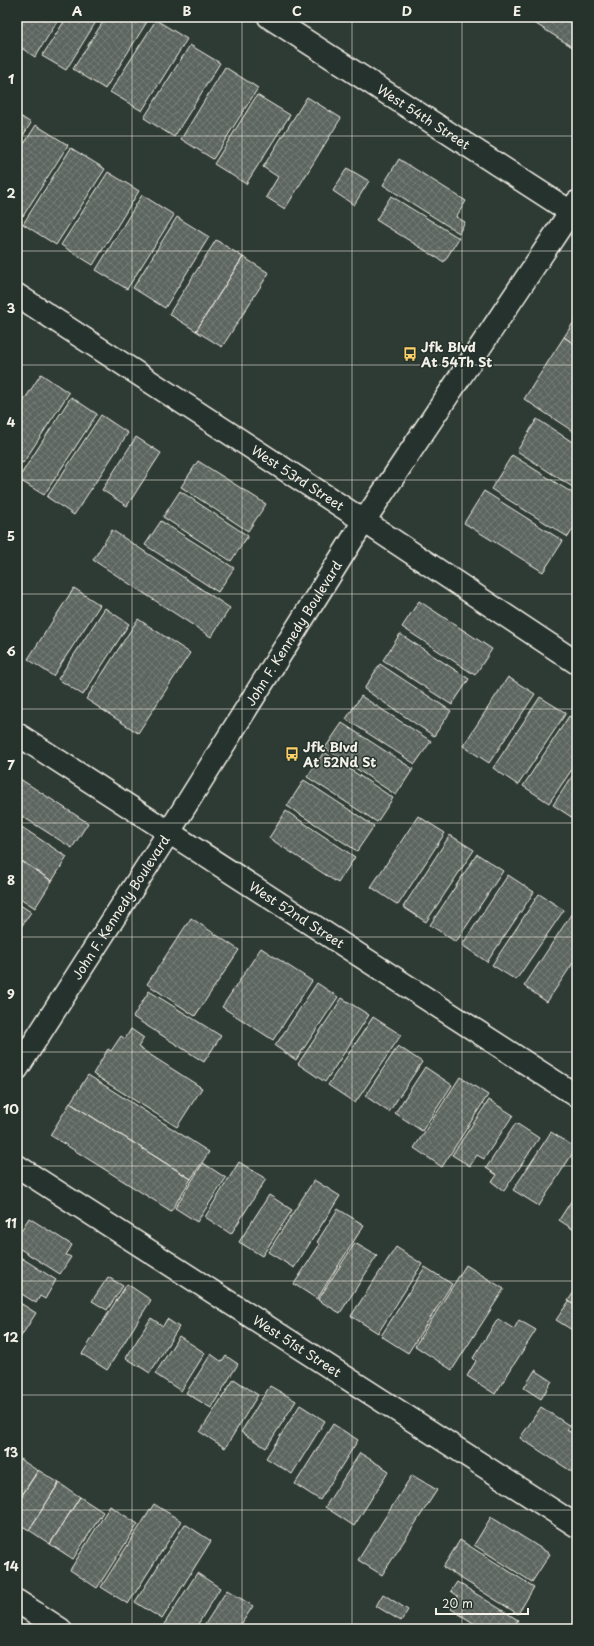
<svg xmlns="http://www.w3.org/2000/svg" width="594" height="1646" viewBox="0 0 594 1646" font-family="'Playpen Sans',sans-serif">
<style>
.building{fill:url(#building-cross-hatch);stroke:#f4f1e8}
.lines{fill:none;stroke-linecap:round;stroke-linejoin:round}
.minor-casing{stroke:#f4f1e8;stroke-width:25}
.tertiary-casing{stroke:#f4f1e8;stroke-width:25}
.primary-casing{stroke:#f4f1e8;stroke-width:25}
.minor{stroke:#26332d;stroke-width:22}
.tertiary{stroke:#26332d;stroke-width:22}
.primary{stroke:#26332d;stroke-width:22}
.grid{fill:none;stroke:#f4f1e8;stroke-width:1;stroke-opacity:0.55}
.labels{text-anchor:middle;stroke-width:3;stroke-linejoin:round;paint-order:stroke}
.street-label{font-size:13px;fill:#f4f1e8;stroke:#26332d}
.poi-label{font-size:13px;font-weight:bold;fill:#f4f1e8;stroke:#26332d;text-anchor:start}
.neatline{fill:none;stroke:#f4f1e8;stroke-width:1.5}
.grid-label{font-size:13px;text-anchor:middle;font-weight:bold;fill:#f4f1e8}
</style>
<defs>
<pattern id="building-cross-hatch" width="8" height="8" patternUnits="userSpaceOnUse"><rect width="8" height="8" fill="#5c655e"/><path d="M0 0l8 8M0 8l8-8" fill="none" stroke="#747c75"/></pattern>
</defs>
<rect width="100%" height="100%" fill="#2e3b34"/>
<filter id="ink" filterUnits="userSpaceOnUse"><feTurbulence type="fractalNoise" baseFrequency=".025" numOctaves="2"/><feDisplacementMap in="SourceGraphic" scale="8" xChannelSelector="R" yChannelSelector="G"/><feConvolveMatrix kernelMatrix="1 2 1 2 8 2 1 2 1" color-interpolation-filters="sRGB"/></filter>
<g filter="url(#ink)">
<path class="building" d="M25,17H60L35,57L17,45V29Z
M67,17H99L66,70L42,56Z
M106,17H150L105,89L73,69Z
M525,17H577V50Z
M156,20L187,39L142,111L110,92Z
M190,45L220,63L174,137L144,118Z
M225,67L258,88L213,159L181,139Z
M257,95L290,115L246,184L214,164Z
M307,97L341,118L285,209L266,197L278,177L263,167Z
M17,114L31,123L17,145Z
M36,125L68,145L23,216L17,213V155Z
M71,148L105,169L56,245L23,224Z
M399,159L466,201L456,217L465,222L459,233L383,185Z
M347,168L369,181L354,205L333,191Z
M108,172L139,191L93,265L61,245Z
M142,195L174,215L127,289L96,270Z
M391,196L459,238L444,262L376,220Z
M177,217L209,237L165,308L133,288Z
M216,240L243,257L196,331L169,314Z
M243,257L269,273L222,347L196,331Z
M577,317V346L564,337Z
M564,337L577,346V434L524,399Z
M41,374L69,393L23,463L17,459V411Z
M71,397L97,414L44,495L18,479Z
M101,415L128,433L74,515L47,497Z
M537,419L577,445V490L517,451Z
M136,437L161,453L127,506L102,490Z
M512,455L577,496V522L568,537L491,489Z
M198,461L266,504L248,531L181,487Z
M180,491L248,536L231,561L163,517Z
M484,491L563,541L543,572L464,523Z
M161,521L234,568L218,592L145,545Z
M112,530L230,608L211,637L93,560Z
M74,588L100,605L53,676L28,659Z
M419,601L492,649L475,675L402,627Z
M105,608L129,624L83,695L58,679Z
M138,619L190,653L138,733L86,699Z
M400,634L469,679L452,705L383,660Z
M380,664L451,711L434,736L364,689Z
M508,677L535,694L489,763L463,746Z
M361,696L431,741L415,764L346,719Z
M540,697L566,713L518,785L493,768Z
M569,716L577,721V762L549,803L523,786Z
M342,723L413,769L396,795L325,748Z
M324,752L393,798L377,822L307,777Z
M577,769V818L576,820L553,805Z
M17,777L88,823L72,848L17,813Z
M304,780L374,826L357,851L287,806Z
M286,811L355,857L338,883L269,838Z
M418,816L445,833L398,905L371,887Z
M17,824L67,857L52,881L17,858Z
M450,835L474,850L426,922L403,907Z
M477,854L503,871L456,942L430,925Z
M17,858L52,881L35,908L17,896Z
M508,875L534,892L487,962L462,945Z
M539,894L564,910L516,980L492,965Z
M17,903L31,912L17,933Z
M572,913L577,916V957L547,1002L524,986Z
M191,918L239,950L195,1016L147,984Z
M261,948L312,981L273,1040L222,1007Z
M317,983L338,997L296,1060L275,1046Z
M149,991L221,1036L204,1062L133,1017Z
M342,998L369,1015L325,1082L298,1064Z
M373,1017L401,1035L355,1103L328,1085Z
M131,1029L144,1038L138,1047L202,1088L177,1127L93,1074L108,1049L111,1051L121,1036L125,1039Z
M398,1046L422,1062L389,1112L365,1096Z
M425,1067L452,1085L422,1131L395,1113Z
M88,1075L209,1152L191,1179L70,1103Z
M460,1077L488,1095L442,1167L414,1148Z
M489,1100L513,1115L484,1159L477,1155L470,1166L452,1155Z
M70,1103L191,1179L171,1211L50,1135Z
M516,1123L539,1138L504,1191L492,1182L497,1175L486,1168Z
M551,1132L576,1148L539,1206L513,1190Z
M239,1162L266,1179L231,1234L205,1217Z
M203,1163L226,1178L197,1222L175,1208Z
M314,1180L340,1196L294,1268L268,1252Z
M577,1192V1232L559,1220Z
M269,1195L292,1210L262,1256L239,1242Z
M338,1209L364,1225L317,1299L294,1284L320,1244L317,1242Z
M29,1218L72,1245L66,1255L71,1257L60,1274L17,1247V1237Z
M355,1243L377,1256L340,1313L318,1300Z
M396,1247L422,1264L378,1333L351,1316Z
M17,1255L56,1280L45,1299L40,1296L36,1303L17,1291Z
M466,1265L504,1289L452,1370L415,1346Z
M425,1267L452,1284L408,1353L381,1336Z
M108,1277L123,1286L107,1310L92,1301Z
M127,1284L151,1300L107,1370L82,1354Z
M577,1287V1307L568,1301Z
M17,1301L36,1313L20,1338L17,1336Z
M569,1301L577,1307V1333L556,1320Z
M151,1318L163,1326L167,1319L179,1327L150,1373L126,1358Z
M498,1319L514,1329L519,1320L536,1330L495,1394L467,1376L476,1361L473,1358Z
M179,1336L205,1353L181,1391L155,1374Z
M211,1354L222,1362L226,1356L238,1364L211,1408L186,1393Z
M535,1370L552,1381L541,1399L524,1388Z
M234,1379L258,1395L225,1448L200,1432Z
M270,1386L296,1401L266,1448L241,1432Z
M300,1405L325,1421L292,1474L266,1458Z
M541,1407L570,1426L567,1430L577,1436V1475L520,1438Z
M577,1416V1425L573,1422Z
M333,1424L358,1440L320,1500L295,1484Z
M360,1453L389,1471L354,1526L325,1507Z
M17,1457L38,1471L17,1503Z
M38,1470L59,1483L29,1530L17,1523V1503Z
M412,1475L437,1490L382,1575L358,1560Z
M59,1483L80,1497L50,1544L29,1530Z
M80,1497L103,1512L73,1559L50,1544Z
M154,1504L181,1521L128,1604L101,1587Z
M110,1506L138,1524L97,1588L70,1570Z
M491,1517L550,1554L532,1582L474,1545Z
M185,1524L211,1541L162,1619L135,1602Z
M460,1540L534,1587L518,1614L443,1567Z
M197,1573L220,1588L195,1629H161Z
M457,1582L518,1620L512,1629H483L451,1609L458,1596L451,1591Z
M227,1590L253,1606L238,1629H202Z
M383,1594L408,1610L401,1621L376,1606Z
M309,1625L315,1629H306Z"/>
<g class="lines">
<defs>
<g id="minor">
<path id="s1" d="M269,17L577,216"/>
<path id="s2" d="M17,295L364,521"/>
<path id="s3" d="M17,734L577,1096"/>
<path id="s4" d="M17,1166L577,1526"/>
<path d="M17,1601L60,1629"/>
</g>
<path id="tertiary" d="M364,521L577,663"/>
<g id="primary">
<path id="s5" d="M17,1069L169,832L364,521L577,202"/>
</g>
</defs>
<use href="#minor" class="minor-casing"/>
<use href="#tertiary" class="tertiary-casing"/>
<use href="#primary" class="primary-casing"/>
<use href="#minor" class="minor"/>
<use href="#tertiary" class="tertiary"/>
<use href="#primary" class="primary"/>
</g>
</g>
<path class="grid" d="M132,17V1629M242,17V1629M352,17V1629M462,17V1629M17,136H577M17,251H577M17,365H577M17,480H577M17,594H577M17,709H577M17,823H577M17,937H577M17,1052H577M17,1166H577M17,1281H577M17,1395H577M17,1510H577"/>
<defs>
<symbol id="bus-bare" viewBox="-9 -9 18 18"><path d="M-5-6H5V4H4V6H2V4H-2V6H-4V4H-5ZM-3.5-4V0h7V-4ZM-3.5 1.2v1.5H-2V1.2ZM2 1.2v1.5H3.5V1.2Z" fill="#ffd166" stroke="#26332d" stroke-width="2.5" paint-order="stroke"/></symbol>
</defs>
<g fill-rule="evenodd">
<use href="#bus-bare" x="400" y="344" width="20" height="20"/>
<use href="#bus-bare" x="282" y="744" width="20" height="20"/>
</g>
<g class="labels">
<g class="street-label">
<text dy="5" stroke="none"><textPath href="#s1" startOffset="184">West 54th Street</textPath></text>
<text dy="5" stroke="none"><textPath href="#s2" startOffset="335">West 53rd Street</textPath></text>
<text dy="5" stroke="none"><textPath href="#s5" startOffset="516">John F. Kennedy Boulevard</textPath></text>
<text dy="5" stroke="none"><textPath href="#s5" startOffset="192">John F. Kennedy Boulevard</textPath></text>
<text dy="5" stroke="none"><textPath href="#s3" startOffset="333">West 52nd Street</textPath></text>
<text dy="5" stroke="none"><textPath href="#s4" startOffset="333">West 51st Street</textPath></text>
</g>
<g class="poi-label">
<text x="421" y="352">Jfk Blvd<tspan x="421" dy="15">At 54Th St</tspan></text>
<text x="303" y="752">Jfk Blvd<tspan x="303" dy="15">At 52Nd St</tspan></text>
</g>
</g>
<rect width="594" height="1646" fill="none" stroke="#26332d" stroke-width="44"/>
<path d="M436 1608v6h92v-6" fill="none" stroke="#f4f1e8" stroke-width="2"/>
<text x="442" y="1608" font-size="12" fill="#f4f1e8" stroke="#26332d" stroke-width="3" paint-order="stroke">20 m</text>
<rect x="22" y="22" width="550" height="1602" class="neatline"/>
<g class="grid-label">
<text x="77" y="16">A</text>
<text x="187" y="16">B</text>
<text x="297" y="16">C</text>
<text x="407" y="16">D</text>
<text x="517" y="16">E</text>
<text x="11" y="84">1</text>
<text x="11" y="198">2</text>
<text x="11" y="313">3</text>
<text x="11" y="427">4</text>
<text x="11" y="541">5</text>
<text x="11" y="656">6</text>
<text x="11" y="770">7</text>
<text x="11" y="885">8</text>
<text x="11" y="999">9</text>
<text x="11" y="1114">10</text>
<text x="11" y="1228">11</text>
<text x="11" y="1342">12</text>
<text x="11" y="1457">13</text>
<text x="11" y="1571">14</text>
</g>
</svg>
